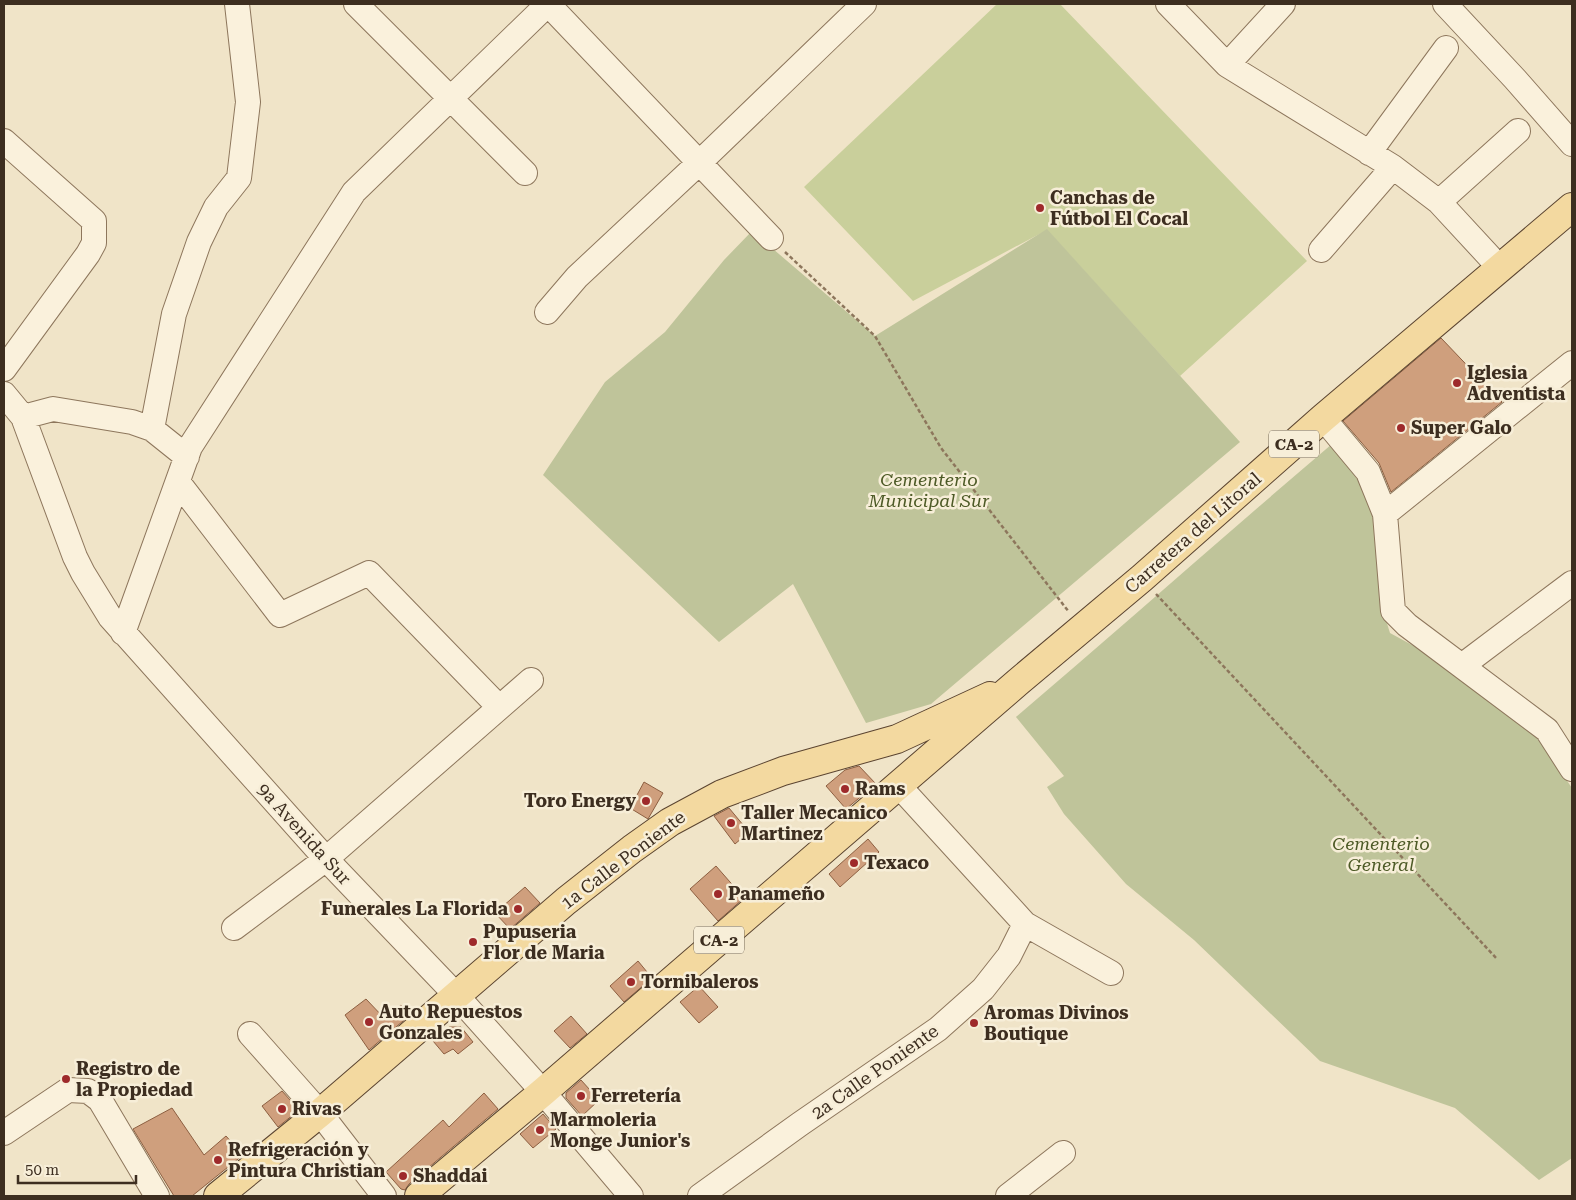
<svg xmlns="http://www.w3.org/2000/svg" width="1576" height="1200" viewBox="0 0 1576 1200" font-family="'Roboto Serif',serif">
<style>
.green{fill:#c9cf9b}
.cemetery{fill:#bfc49a}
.building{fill:#cf9f7d;stroke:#8d5f41}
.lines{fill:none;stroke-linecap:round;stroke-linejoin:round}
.minor-casing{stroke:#8d765c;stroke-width:26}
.major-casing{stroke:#5b4430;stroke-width:30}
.path{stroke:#8d765c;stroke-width:2.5;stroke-dasharray:4 2.5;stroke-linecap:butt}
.minor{stroke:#faf1dc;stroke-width:24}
.major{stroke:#f3d9a0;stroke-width:28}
.poi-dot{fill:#9e2a2b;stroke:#f7eed8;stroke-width:2}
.labels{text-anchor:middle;stroke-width:5;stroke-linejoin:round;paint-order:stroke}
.shield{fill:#f7eed8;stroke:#756857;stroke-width:1}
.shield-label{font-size:16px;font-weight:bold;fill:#3d2e20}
.poi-label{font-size:18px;font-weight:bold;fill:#3d2e20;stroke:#f7eed8;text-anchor:start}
.park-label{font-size:18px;font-style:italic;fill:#4d5a26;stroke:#f7eed8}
.street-label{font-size:18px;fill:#3d2e20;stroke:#f7eed8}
</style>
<rect width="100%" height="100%" fill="#f0e4c8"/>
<path class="green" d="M997,4H1060L1307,261L1180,376L1047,230L913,301L804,187Z"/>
<path class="cemetery" d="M1047,229L1240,442L931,704L866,723L793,584L719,642L543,475L605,382L665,332L724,260L752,231L875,336Z
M1332,444L1375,504L1379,562L1380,601L1390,633L1436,658L1530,727L1572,788V1158L1539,1180L1455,1108L1320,1061L1194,940L1126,884L1064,814L1047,787L1064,776L1016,717C1122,627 1226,534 1332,444Z"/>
<path class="building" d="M1441,338L1502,402L1391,492L1379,463L1343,421Z
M859,766L876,784L846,809L826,786L845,770Z
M644,782L663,793L648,819L630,808Z
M729,808L749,832L735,844L714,816Z
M868,839L879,852L840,887L829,874Z
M716,866L744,898L718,921L690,889Z
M525,887L540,903L510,929L495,913Z
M638,961L652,978L624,1002L610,986Z
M699,986L718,1007L699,1023L680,1002Z
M366,999L385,1019L401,1005L410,1015L369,1050L345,1015Z
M571,1016L587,1034L570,1048L554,1031Z
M449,1027H461L473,1042L458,1054L453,1049L444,1054L433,1041Z
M581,1080L599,1100L582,1116L566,1098V1093Z
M282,1091L299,1110L278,1127L262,1106Z
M484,1093L498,1109L409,1184L405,1190L401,1189L386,1172L443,1120L449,1127Z
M172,1108L204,1155L226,1136L243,1155L192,1196H174L133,1129Z
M543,1114L556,1129L533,1148L520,1134Z"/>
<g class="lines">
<defs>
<path id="minor" d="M356,4L525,173
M548,4L771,238
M1168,4L1227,65L1393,167
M1445,4L1515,79L1572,144
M1227,65L1283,4
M4,141L94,221V243L88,254L4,369
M1369,153L1446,48
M1439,202L1518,131
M1321,250L1393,167L1439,202L1500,268
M547,312L577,277L699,163L864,4
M4,394L23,417L75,557L83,573L110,617L326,859L457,996L543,1092L631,1196
M23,417L53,409L132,422L152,429L187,457
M1323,418L1368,472L1385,514L1393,611L1407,625L1547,730L1572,769
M152,429L174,314L199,242L216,207L239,178L248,102L237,4
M178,482L280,615L369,573L499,707
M1385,514L1572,363
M123,633L190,447L354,192L548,4
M1463,665L1572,583
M899,786L1025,924L1111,973
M234,928L326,859L531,680
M250,1034L320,1113L384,1196
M4,1133L68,1090L88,1091L100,1100L157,1196
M700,1196L800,1124L938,1029L983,989L1009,956L1025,924
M1008,1196L1063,1153"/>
<path id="major" d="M218,1196L320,1113L566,901L632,849L670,822L722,794L783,771L897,739L990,696
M419,1196L543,1092L1018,682L1142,578L1323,418L1572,207"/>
</defs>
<use href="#minor" class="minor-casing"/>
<use href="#major" class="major-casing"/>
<path class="path" d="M785,252L875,336L941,448L1069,612
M1156,594L1497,959"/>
<use href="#minor" class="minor"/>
<use href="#major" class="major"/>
</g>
<g class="poi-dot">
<circle cx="1040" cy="208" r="5"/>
<circle cx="1457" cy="383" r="5"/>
<circle cx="1401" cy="428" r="5"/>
<circle cx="845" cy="789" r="5"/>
<circle cx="646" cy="801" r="5"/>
<circle cx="731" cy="823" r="5"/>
<circle cx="854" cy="863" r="5"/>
<circle cx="718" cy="894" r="5"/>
<circle cx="518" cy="909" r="5"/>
<circle cx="473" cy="942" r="5"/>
<circle cx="631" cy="982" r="5"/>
<circle cx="369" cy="1022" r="5"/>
<circle cx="974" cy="1023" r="5"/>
<circle cx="66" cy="1079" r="5"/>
<circle cx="581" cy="1096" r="5"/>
<circle cx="282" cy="1109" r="5"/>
<circle cx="540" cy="1130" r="5"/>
<circle cx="218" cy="1160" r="5"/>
<circle cx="403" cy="1176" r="5"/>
</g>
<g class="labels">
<g class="shield">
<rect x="1269" y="430.5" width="50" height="27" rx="4"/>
<rect x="694" y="926.5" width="50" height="27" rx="4"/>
</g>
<g class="shield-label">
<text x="1294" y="450">CA-2</text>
<text x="719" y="946">CA-2</text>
</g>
<g class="poi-label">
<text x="1050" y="204">Canchas de<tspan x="1050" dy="21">Fútbol El Cocal</tspan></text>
<text x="1467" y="379">Iglesia<tspan x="1467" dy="21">Adventista</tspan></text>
<text x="1411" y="434">Super Galo</text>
<text x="855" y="795">Rams</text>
<text x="636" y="807" text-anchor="end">Toro Energy</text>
<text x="741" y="819">Taller Mecanico<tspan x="741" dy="21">Martinez</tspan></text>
<text x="864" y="869">Texaco</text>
<text x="728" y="900">Panameño</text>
<text x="508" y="915" text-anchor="end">Funerales La Florida</text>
<text x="483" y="938">Pupuseria<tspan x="483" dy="21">Flor de Maria</tspan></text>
<text x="641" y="988">Tornibaleros</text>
<text x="379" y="1018">Auto Repuestos<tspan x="379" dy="21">Gonzales</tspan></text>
<text x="984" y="1019">Aromas Divinos<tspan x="984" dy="21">Boutique</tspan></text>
<text x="76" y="1075">Registro de<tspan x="76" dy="21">la Propiedad</tspan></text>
<text x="591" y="1102">Ferretería</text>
<text x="292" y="1115">Rivas</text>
<text x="550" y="1126">Marmoleria<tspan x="550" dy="21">Monge Junior's</tspan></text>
<text x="228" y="1156">Refrigeración y<tspan x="228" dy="21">Pintura Christian</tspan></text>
<text x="413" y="1182">Shaddai</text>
</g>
<g class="park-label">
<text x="929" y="486">Cementerio<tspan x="929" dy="21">Municipal Sur</tspan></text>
<text x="1381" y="850">Cementerio<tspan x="1381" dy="21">General</tspan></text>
</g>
<g class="street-label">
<text transform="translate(1193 533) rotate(-41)" y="6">Carretera del Litoral</text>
<text transform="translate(304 834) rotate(48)" y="6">9a Avenida Sur</text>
<text transform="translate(623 860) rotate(-37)" y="6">1a Calle Poniente</text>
<text transform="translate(875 1072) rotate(-35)" y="6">2a Calle Poniente</text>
</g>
</g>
<rect width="1576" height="1200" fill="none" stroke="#3d2e20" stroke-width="10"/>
<path d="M18 1175v8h118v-8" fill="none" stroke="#3d2e20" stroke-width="2.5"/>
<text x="25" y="1175" font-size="15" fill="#3d2e20" stroke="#f7eed8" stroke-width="4" paint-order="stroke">50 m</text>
</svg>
